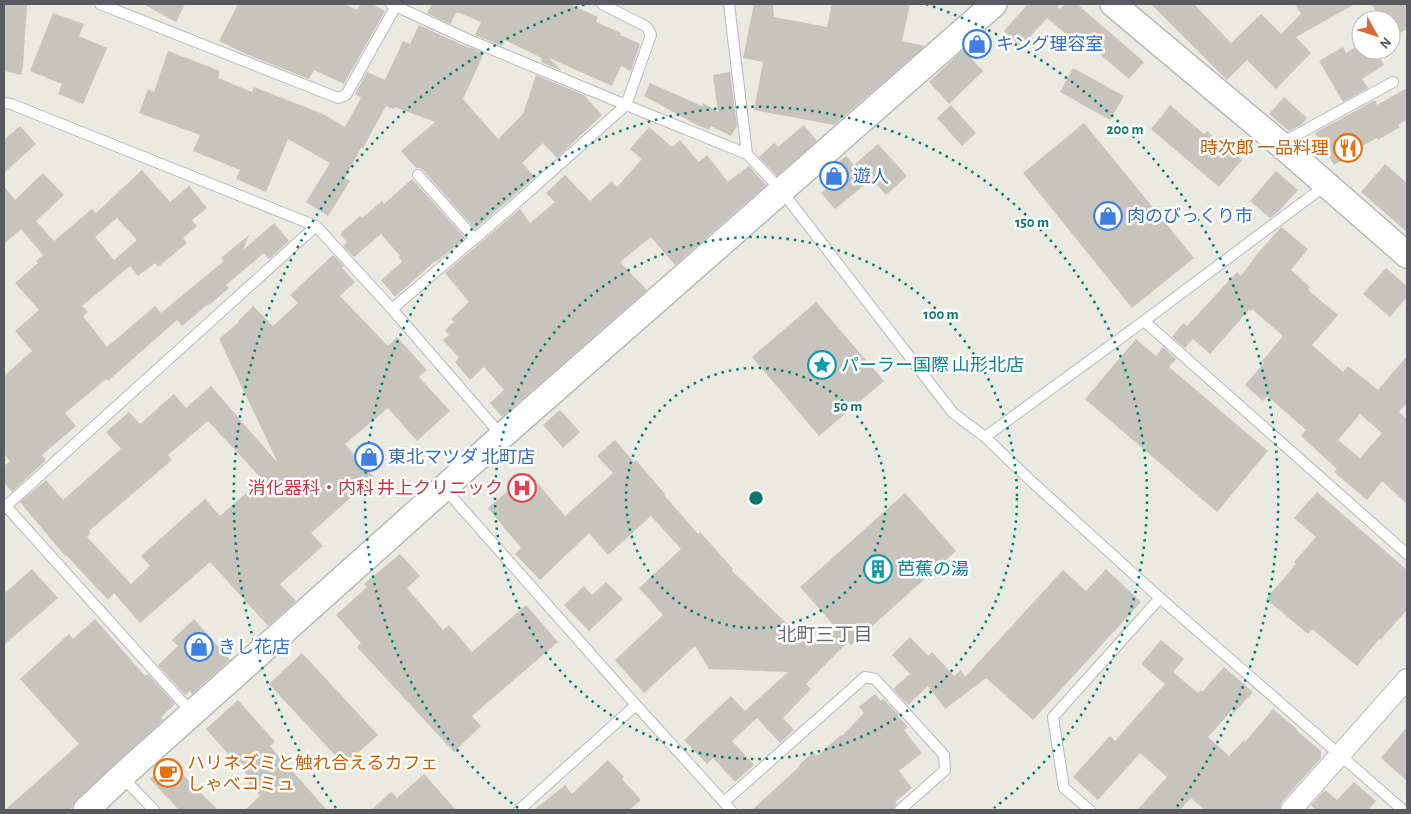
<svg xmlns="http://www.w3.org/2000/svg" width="1411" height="814" viewBox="0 0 1411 814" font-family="'Alegreya Sans','Noto Sans JP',sans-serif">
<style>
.building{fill:#c6c4bd;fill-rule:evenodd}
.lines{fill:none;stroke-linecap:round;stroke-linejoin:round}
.service-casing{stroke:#b8b8be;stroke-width:12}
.minor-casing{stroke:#b8b8be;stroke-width:22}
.tertiary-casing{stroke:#b8b8be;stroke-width:28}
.service{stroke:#fff;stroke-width:10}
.minor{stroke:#fff;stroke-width:20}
.tertiary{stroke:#fff;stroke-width:25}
.ring{fill:none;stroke:#0f766e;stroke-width:2.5;stroke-dasharray:2.5 5}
.labels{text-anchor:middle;stroke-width:5;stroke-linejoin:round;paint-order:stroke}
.shop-label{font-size:18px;fill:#366cbe;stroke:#fff;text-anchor:start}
.food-label{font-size:18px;fill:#c56008;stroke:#fff;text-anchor:end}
.culture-label{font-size:18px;fill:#0d838f;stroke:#fff;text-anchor:start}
.health-label{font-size:18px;fill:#be3a42;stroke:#fff;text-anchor:end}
.neighbourhood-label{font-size:19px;fill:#6a6c72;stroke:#fff}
.centre{fill:#0f766e;stroke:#fff;stroke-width:2.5}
.ring-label{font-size:15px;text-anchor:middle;font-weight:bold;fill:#0f766e;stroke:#fff;stroke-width:5;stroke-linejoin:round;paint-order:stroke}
</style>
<rect width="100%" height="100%" fill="#eaeae0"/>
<path class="building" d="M4,4L27,5L23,66L21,75L4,71Z
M143,4H185L176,22Z
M238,4H344L357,10L361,4H372L385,11L344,84L314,70L309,79L246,54L219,41Z
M432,4H569L598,17L596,22L621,33L620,35L640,44L631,71L621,66L612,86L549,58L562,71L541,62L542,58L505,40L502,46L475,35L481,22L457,12L450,24L427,13Z
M754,4H773L774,17L827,27L832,4H910L902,41L925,46L834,125L754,110L763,62L743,58Z
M1028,4H1060L1057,7L1060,9L1065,4H1077L1144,62L1129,79L1082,39L1078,44L1047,18L1021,47L1004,31Z
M1151,4H1194L1231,43L1261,14L1281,34L1301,14L1295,4H1355L1296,37L1311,53L1276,89L1247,60L1227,80Z
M1372,4H1407V29L1391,37V20H1381Z
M53,13L84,24L79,36L107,48L83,104L58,94L62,84L30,71Z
M419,25L469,48V47L484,53L463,99L498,139L523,114L536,75L584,95L602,115L557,158L543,143L522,163L535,177L475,229L423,170L420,168H416L401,151L435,122L395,107L394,109L386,106L363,148H361L345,178L350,181L328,216L306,202L330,163L288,139L266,192L236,179L240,170L193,151L200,135L139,113L148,89L154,92L168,51L220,71L218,78L252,92L254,87L323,114L345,127L361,98L355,94L367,72L385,80L403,41L410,44Z
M1361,44V50H1375L1384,65L1362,79L1368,88L1343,102L1319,61L1343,47L1346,53Z
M963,50L983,71L949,104L929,82Z
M1073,68L1124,96L1110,120L1060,92Z
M730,72L737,126L731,136L711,126L709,130L697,125L644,96L650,83L702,106L703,103L718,112L713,75Z
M1407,88V119L1398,125L1400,127L1378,140L1377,138L1353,151L1354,153L1334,165L1315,133L1375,100L1377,105Z
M1284,97L1307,118L1301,125L1289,131L1269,114Z
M951,105L976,133L962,146L937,118Z
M1170,105L1204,134L1207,131L1242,160L1219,187L1151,129L1161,117Z
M1084,123L1194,258L1132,308L1023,173Z
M804,125L817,141L777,176L759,157L774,143L778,147Z
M20,126L36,144L4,173V140Z
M649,127L672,147L680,140L699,162L707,155L728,182L738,174H741L742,171L749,166L766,185L675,265L651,237L620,262L647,290L502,417L490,403L504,390L484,367L470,380L455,362L459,358L443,340L449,335L445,330L454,322L451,319L469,302L445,273L520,209L530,223L555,202L546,193L565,175L590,201L612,181L617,187L642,159L630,149Z
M878,144L907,176L886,195L872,179L835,209L821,193L835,182L826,172L846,156L854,165Z
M1385,164L1407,183V232L1361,192Z
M142,170L170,202L189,186L207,208L192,220L197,226L183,238L187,243L158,267L155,263L138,276L130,266L82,306L88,312L83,316L107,347L155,306L161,313L224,261L221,258L249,235L243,250L274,223L289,241L269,259L264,253L226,285L229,288L208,306L207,305L182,326L177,320L108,381L106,379L65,413L76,426L42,455L46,460L12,492L4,483V466L10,461L4,454V376L32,351L15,331L39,310L15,283L38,263L36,261L43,255L21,229L4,244V186L15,200L43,173L64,195L36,221L54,241L92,209L96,213ZM117,218L137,240L114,260L95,237Z
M1276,171L1298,190L1278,212L1270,218L1250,201Z
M412,179L465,238L436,262L435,261L395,297L381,280L402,262L399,257L400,256L381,234L354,257L343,246L347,242L340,234L360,216L362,218L382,201L384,204Z
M1281,227L1308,249L1291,270L1310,287L1308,290L1338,315L1312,345L1343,372L1348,366L1378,390L1407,356V403L1399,412L1407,419V504L1382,481L1367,500L1334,472L1337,469L1301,436L1306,430L1267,396L1263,401L1245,385L1264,363L1262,361L1283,336L1252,309L1250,311L1249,310L1210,354L1193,339L1185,348L1172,337L1183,323L1187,326L1237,272L1241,276L1258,253ZM1360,414L1382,433L1360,458L1338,440Z
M333,255L344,266L342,268L355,282L340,296L388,346L397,337L427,370L419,377L450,411L417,441L388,408L345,444L374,477L311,533L323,546L280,584L296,601L268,626L210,562L140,623L114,593L108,600L66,555L65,556L20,502L46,480L63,500L121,449L106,432L129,412L140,424L174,394L186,408L211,386L276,461H277L219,339L239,322L238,321L253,306L273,326L298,303L290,295ZM208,421L262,479L220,516L205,499L141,556L150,566L131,584L87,537L91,533L89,531L172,460L168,455Z
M1386,268L1407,286V297L1390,317L1363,294Z
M816,302L884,381L819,436L752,357Z
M1136,339L1156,356L1163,347L1176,359L1169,367L1268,451L1217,512L1085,399Z
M560,410L580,432L563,448L543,425Z
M615,440L634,462L636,460L665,494L664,495L698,534L700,532L733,569L732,571L809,645L837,629L800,587L905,493L956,551L851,645L848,642L806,684L811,689L783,718L794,730L780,743L757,718L732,741L754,765L735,782L713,758L707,764L684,740L731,696L745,711L788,672L709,669L695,646L644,693L615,660L663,615L639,588L681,549L651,516L608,555L589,533L540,580L515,554L521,548L488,508L529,473L565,516L613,473L597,456Z
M1317,492L1407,570V610L1380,640L1379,639L1357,666L1312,629L1308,634L1266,599L1296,564L1294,562L1316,537L1294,518Z
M400,554L420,576L407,588L443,630L449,625L472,652L526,605L558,642L472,716L481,726L454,752L357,647L361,643L336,615L367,587L364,584Z
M32,569L58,598L4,645V594Z
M1106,569L1141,602L1033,720L986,678L945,709L928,686L908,705L893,689L910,674L892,655L910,637L928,656L932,652L954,676L961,670L965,677L1063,570L1086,591Z
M606,582L623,599L589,631L564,605L584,586L592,595Z
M95,619L145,676L148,674L175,704L161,717L163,720L76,800L70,810H5L79,744L20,679L69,634L73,639Z
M194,619L230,660L192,694L190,691L185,695L158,665L178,646L172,640Z
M1161,640L1184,659L1173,672L1198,693L1201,690L1202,692L1224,667L1253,692L1234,713L1232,710L1208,737L1229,756L1244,740L1245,742L1273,709L1297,729L1296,730L1321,751V758L1282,802L1279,810H1205L1191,798L1180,810H1137L1167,777L1140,753L1098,800L1073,777L1110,736L1115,741L1165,684L1141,664Z
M302,653L378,735L344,765L269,684Z
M875,694L881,701L883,699L898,714L897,715L908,727L904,730L922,753L899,771L912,788L895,802L897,804L893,810H752L800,766L799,765L813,752L817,756L841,735L842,736L864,713L859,707Z
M238,700L275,742L270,746L327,810H245L260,796L244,778L247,775L206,729Z
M1407,727V781L1381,758Z
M170,760L188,780L218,810H179L166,796L150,779Z
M608,760L624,777L622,779L641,800L629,810H534L565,785L572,794Z
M424,774L456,810H371L391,792L397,798Z
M1354,782L1376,801L1368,810H1316L1311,805L1325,790L1337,800Z"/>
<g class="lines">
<defs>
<path id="service" d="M100,4L338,98L346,95L397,4
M391,4L467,39L626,105L747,154L781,190L953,413L985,437L1030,480L1160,598L1403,810
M729,4L747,154
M4,103L11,104L316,226L392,309L501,435
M1280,144L1393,82
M418,175L475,239
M392,309L514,205L626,105L651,35L647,27L602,4
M1144,321L1407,554
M985,437L1144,321L1326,185
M444,488L636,705L731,810
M4,504L192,713
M4,508L316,226
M122,777L154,810
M724,802L865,677L875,679L944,755L945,770L900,810
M519,810L636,705
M1090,810L1064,788L1053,717L1160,598"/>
<path id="minor" d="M1291,810L1407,679"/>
<path id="tertiary" d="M1113,4L1280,144L1407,255
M86,810L122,776L502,436L994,4"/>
</defs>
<use href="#service" class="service-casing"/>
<use href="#minor" class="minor-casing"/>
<use href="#tertiary" class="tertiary-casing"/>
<use href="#service" class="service"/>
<use href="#minor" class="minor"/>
<use href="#tertiary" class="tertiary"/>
</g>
<g class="ring">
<circle cx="756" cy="498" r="130"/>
<circle cx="756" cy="498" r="261"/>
<path d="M518 808A391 391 0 1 1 994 808"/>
<path d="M336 808A522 522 0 0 1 586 4M926 4A522 522 0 0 1 1176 808"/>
</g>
<defs>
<symbol id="shop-ring" viewBox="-11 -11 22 22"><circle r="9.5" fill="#fff" stroke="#3f7fe0" stroke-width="1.5"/><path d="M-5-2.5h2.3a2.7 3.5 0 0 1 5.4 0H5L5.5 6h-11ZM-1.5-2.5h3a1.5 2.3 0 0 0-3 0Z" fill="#3f7fe0"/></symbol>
<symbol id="restaurant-ring" viewBox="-11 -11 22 22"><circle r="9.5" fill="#fff" stroke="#e8710a" stroke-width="1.5"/><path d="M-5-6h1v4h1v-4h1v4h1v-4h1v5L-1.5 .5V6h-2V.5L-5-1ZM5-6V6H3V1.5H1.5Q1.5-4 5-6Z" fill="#e8710a"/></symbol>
<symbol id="sight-ring" viewBox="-11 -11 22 22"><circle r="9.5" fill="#fff" stroke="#0f9aa8" stroke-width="1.5"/><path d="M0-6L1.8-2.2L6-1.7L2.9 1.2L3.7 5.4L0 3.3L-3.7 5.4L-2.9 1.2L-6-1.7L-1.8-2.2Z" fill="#0f9aa8"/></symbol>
<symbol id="hospital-ring" viewBox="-11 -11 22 22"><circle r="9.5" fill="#fff" stroke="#e0444e" stroke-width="1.5"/><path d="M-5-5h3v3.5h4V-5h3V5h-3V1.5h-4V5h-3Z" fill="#e0444e"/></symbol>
<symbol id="building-ring" viewBox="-11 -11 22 22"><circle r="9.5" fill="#fff" stroke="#0f9aa8" stroke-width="1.5"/><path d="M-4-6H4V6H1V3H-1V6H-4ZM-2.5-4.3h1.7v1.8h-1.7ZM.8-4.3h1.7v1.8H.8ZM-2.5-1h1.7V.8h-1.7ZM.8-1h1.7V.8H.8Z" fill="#0f9aa8"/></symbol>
<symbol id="cafe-ring" viewBox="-11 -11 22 22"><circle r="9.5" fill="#fff" stroke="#e8710a" stroke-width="1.5"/><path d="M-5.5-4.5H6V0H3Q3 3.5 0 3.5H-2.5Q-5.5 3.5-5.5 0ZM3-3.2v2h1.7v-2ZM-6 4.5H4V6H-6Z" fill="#e8710a"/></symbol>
</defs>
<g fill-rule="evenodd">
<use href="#shop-ring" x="961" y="28" width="32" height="32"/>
<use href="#restaurant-ring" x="1332" y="132" width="32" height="32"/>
<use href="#shop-ring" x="818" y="160" width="32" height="32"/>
<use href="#shop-ring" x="1092" y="200" width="32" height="32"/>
<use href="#sight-ring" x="806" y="349" width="32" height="32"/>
<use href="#shop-ring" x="353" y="441" width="32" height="32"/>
<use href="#hospital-ring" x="506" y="472" width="32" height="32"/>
<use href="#building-ring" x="862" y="553" width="32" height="32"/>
<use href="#shop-ring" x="183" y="631" width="32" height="32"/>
<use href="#cafe-ring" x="152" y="757" width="32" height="32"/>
</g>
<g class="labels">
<g class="shop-label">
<text x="996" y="50">キング理容室</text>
<text x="853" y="182">遊人</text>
<text x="1127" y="222">肉のびっくり市</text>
<text x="388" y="463">東北マツダ 北町店</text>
<text x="218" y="653">きし花店</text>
</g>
<g class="food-label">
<text x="1329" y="154">時次郎 一品料理</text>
<text x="187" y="769" text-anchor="start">ハリネズミと触れ合えるカフェ<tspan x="187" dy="21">しゃべコミュ</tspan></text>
</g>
<g class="culture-label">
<text x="841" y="371">パーラー国際 山形北店</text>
<text x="897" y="575">芭蕉の湯</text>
</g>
<g class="health-label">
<text x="503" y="494">消化器科・内科 井上クリニック</text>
</g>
<g class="neighbourhood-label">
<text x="825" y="641">北町三丁目</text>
</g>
</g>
<circle cx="756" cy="498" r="8" class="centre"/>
<g class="ring-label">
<text x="1125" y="134">200 m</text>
<text x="1032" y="227">150 m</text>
<text x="941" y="319">100 m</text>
<text x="848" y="411">50 m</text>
</g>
<rect width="1411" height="814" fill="none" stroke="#595a60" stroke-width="10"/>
<g transform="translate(1376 35) rotate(130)"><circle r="24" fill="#ffffff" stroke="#bdbdbf"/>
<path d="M0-4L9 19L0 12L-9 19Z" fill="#d96838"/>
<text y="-8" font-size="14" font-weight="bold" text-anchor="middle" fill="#595a60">N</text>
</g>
</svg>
